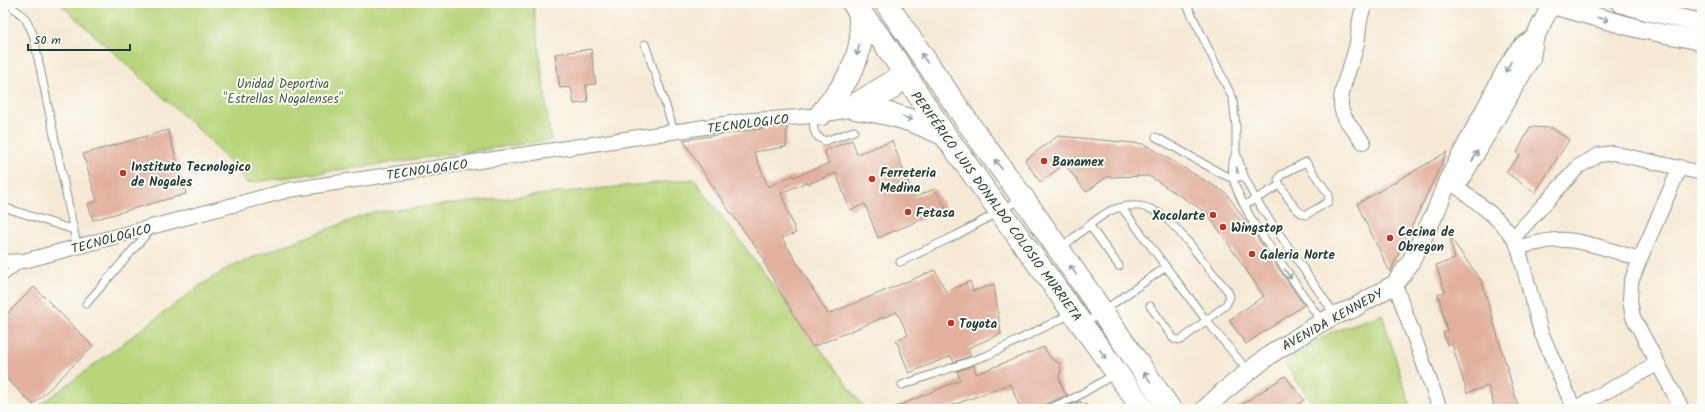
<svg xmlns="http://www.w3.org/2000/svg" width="1705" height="412" viewBox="0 0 1705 412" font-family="Kalam,sans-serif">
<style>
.green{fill:#b9d57b;stroke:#6c8958}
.building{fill:#e2b09e}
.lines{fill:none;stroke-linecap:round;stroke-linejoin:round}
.service-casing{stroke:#8a9485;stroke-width:9}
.minor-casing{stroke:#8a9485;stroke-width:16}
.tertiary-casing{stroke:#8a9485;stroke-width:20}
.primary-casing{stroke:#8a9485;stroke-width:24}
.service{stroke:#fff;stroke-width:7}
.minor{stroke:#fff;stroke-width:14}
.tertiary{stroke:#fff;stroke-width:18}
.primary{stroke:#fff;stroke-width:22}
.oneway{stroke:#8f9e9a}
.poi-dot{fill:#c8321e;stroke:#fdfcf7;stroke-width:1.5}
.labels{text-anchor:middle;stroke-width:4;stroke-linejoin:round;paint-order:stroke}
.park-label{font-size:13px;fill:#466346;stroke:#fdfcf7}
.street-label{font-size:13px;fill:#1f3d34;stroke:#fdfcf7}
.poi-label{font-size:13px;font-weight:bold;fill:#1f3d34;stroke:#fdfcf7;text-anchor:start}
</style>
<rect width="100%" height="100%" fill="#fdfcf7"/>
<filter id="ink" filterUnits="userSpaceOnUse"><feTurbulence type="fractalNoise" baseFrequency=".025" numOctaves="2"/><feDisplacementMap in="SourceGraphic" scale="8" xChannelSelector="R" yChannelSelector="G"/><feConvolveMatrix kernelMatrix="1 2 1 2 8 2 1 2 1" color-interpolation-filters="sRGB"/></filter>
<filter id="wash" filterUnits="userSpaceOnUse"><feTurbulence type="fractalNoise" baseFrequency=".012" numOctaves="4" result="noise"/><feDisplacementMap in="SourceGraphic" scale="16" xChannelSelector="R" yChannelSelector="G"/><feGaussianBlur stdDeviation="0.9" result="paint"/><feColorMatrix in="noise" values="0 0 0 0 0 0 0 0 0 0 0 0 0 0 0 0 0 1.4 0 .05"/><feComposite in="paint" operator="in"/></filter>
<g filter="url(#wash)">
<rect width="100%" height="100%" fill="#f6ead6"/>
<path class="green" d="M59,3H533L551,140L247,183L209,139Z
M694,179L863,406V409L36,408L201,285L233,265L373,212Z
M1382,314L1411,409H1316L1284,362L1330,333Z"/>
<g id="blocks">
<path class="building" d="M591,49L596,84L586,85L588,102L574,104L571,87L560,88L555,54Z
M787,127L786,147L754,152L768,187L793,175L794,177L829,163L824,151L852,140L857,154L892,141L914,197L935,189L946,209L878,238L865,204L850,210L836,173L808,184L807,182L781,193L796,233L782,238L828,314L935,270L946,292L970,281L973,291L994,284L1001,334L968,348L971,356L954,362L951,356L909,373L896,340L908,335L897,312L812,347L763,261L765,260L725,205L683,140L766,128Z
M1530,127L1552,128L1569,140L1535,193L1506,172L1520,155L1517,153Z
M168,130L186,194L93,220L88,204L97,201L83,154Z
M1058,136L1144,144L1226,193L1304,305L1246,344L1229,320L1264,296L1207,213L1149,176L1107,177L1086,192L1065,164L1040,182L1025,160Z
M1447,152L1390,272L1357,204Z
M1450,237L1482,282L1519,409H1495L1488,386L1467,393L1452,344L1447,345L1443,332L1447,331L1438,294L1445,292L1436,265L1455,259Z
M34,287L93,346L33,405L3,375V318Z
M1044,347L1051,359L1059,363L1061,370L1059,377L1061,384L1065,393L1068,395L1046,404L1043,409H1038L1033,406L1020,409L1011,384L942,409H891L960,380L957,371L974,365L976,374Z
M1285,376L1304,400L1290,409H1235Z
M1079,401L1094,409H1061L1078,402Z"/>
</g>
</g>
<g filter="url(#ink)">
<use href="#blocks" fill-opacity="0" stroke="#8a9485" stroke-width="1"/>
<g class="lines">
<defs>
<path id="service" d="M8,3L25,18L33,34L77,246
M1186,3L1233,99L1236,127V153L1244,176L1256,200L1335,315
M645,44L675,133
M814,116C813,129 812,135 825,141L854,131
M1156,137L1222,174L1232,178L1244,176
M1236,153C1225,177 1242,200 1253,222L1322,322
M1245,205L1280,185C1287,194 1294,212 1306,215L1328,202L1329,195L1306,162L1281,175L1278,180L1280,185
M3,207L74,230
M1122,208L1206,320L1249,372
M1090,226L1119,266
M1061,248C1074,238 1098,216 1112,210C1152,195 1170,221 1193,248C1204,263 1216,277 1228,291L1230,297L1226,305L1181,340L1174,339L1150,306
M900,262L957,235L1020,200
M3,278L21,263
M86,304L152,228
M1084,324L1166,267
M902,385L988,355L1071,314
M1048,409L1076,397L1115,374"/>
<path id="minor" d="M1363,142C1356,132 1341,118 1341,105C1340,87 1351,68 1355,51C1360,36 1357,17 1366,3
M1680,167L1640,259L1631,282L1630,301L1633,317L1682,409
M1448,180C1469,196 1508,223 1518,247L1541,332L1574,409
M1514,237L1579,166L1599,155L1613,153L1702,173
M1518,247C1530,245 1543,241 1555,240C1580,238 1615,252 1640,259
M3,262L24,261L289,190L751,120C787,118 890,116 905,77H893L837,111
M1395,284L1440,409
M1574,409L1657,364"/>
<path id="tertiary" d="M1620,3L1651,12L1702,23
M1552,5L1640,29L1702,41
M1461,178L1531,58L1534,39L1552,3
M1205,409L1223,392L1271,354L1317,325L1335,315L1352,309L1395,284L1410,263L1436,211L1448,180L1507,68C1514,56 1520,45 1534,39"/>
<path id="primary" d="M853,3L885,44L945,135L1143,409
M886,3L973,130L1023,198L1170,409
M855,108C891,113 912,119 945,135
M821,114C840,91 859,67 861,36C861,28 860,19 859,11"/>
</defs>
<use href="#service" class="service-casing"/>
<use href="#minor" class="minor-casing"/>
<use href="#tertiary" class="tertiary-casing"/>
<use href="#primary" class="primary-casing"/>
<use href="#service" class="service"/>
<use href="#minor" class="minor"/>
<use href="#tertiary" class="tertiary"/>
<use href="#primary" class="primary"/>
</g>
<defs><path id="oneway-shaft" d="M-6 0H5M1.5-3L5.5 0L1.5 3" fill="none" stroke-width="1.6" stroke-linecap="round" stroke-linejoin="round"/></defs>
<g class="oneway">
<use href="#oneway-shaft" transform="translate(1603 19) rotate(15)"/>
<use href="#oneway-shaft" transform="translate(858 50) rotate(104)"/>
<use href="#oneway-shaft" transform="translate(924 58) rotate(-125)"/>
<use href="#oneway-shaft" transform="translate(1508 67) rotate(120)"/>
<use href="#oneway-shaft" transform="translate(907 118) rotate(19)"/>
<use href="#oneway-shaft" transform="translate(1475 156) rotate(-61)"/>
<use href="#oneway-shaft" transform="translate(998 164) rotate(-127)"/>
<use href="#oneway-shaft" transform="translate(1073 270) rotate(-125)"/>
<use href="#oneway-shaft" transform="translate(1288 274) rotate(55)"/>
<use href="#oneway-shaft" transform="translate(1103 354) rotate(54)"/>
<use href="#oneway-shaft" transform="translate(1147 377) rotate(-125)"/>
</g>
</g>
<g class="poi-dot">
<circle cx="1044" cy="161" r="4"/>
<circle cx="123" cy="173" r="4"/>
<circle cx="872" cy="179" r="4"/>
<circle cx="908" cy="212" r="4"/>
<circle cx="1213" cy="215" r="4"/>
<circle cx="1223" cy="227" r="4"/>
<circle cx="1390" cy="238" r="4"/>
<circle cx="1252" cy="254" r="4"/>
<circle cx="951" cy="323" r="4"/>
</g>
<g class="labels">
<g class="park-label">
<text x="283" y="88">Unidad Deportiva<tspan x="283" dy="15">"Estrellas Nogalenses"</tspan></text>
</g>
<g class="street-label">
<text transform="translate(748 123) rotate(-7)" y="5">TECNOLOGICO</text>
<text transform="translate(427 169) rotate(-8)" y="5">TECNOLOGICO</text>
<text transform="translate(997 206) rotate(54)" y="5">PERIFÉRICO LUIS DONALDO COLOSIO MURRIETA</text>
<text transform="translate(111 238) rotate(-15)" y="5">TECNOLOGICO</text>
<text transform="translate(1332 319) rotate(-29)" y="5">AVENIDA KENNEDY</text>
</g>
<g class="poi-label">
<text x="1052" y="166">Banamex</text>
<text x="131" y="171">Instituto Tecnologico<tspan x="131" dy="15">de Nogales</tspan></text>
<text x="880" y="177">Ferreteria<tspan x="880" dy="15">Medina</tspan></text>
<text x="916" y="217">Fetasa</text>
<text x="1205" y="220" text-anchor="end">Xocolarte</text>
<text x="1231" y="232">Wingstop</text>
<text x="1398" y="236">Cecina de<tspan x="1398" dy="15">Obregon</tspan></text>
<text x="1260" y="259">Galeria Norte</text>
<text x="959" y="328">Toyota</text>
</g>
</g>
<rect width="1705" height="412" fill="none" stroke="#fdfcf7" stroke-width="16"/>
<path d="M28 44v6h102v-6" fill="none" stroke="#1f3d34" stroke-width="2"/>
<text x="34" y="44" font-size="12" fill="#1f3d34" stroke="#fdfcf7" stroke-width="3" paint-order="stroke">50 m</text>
</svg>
